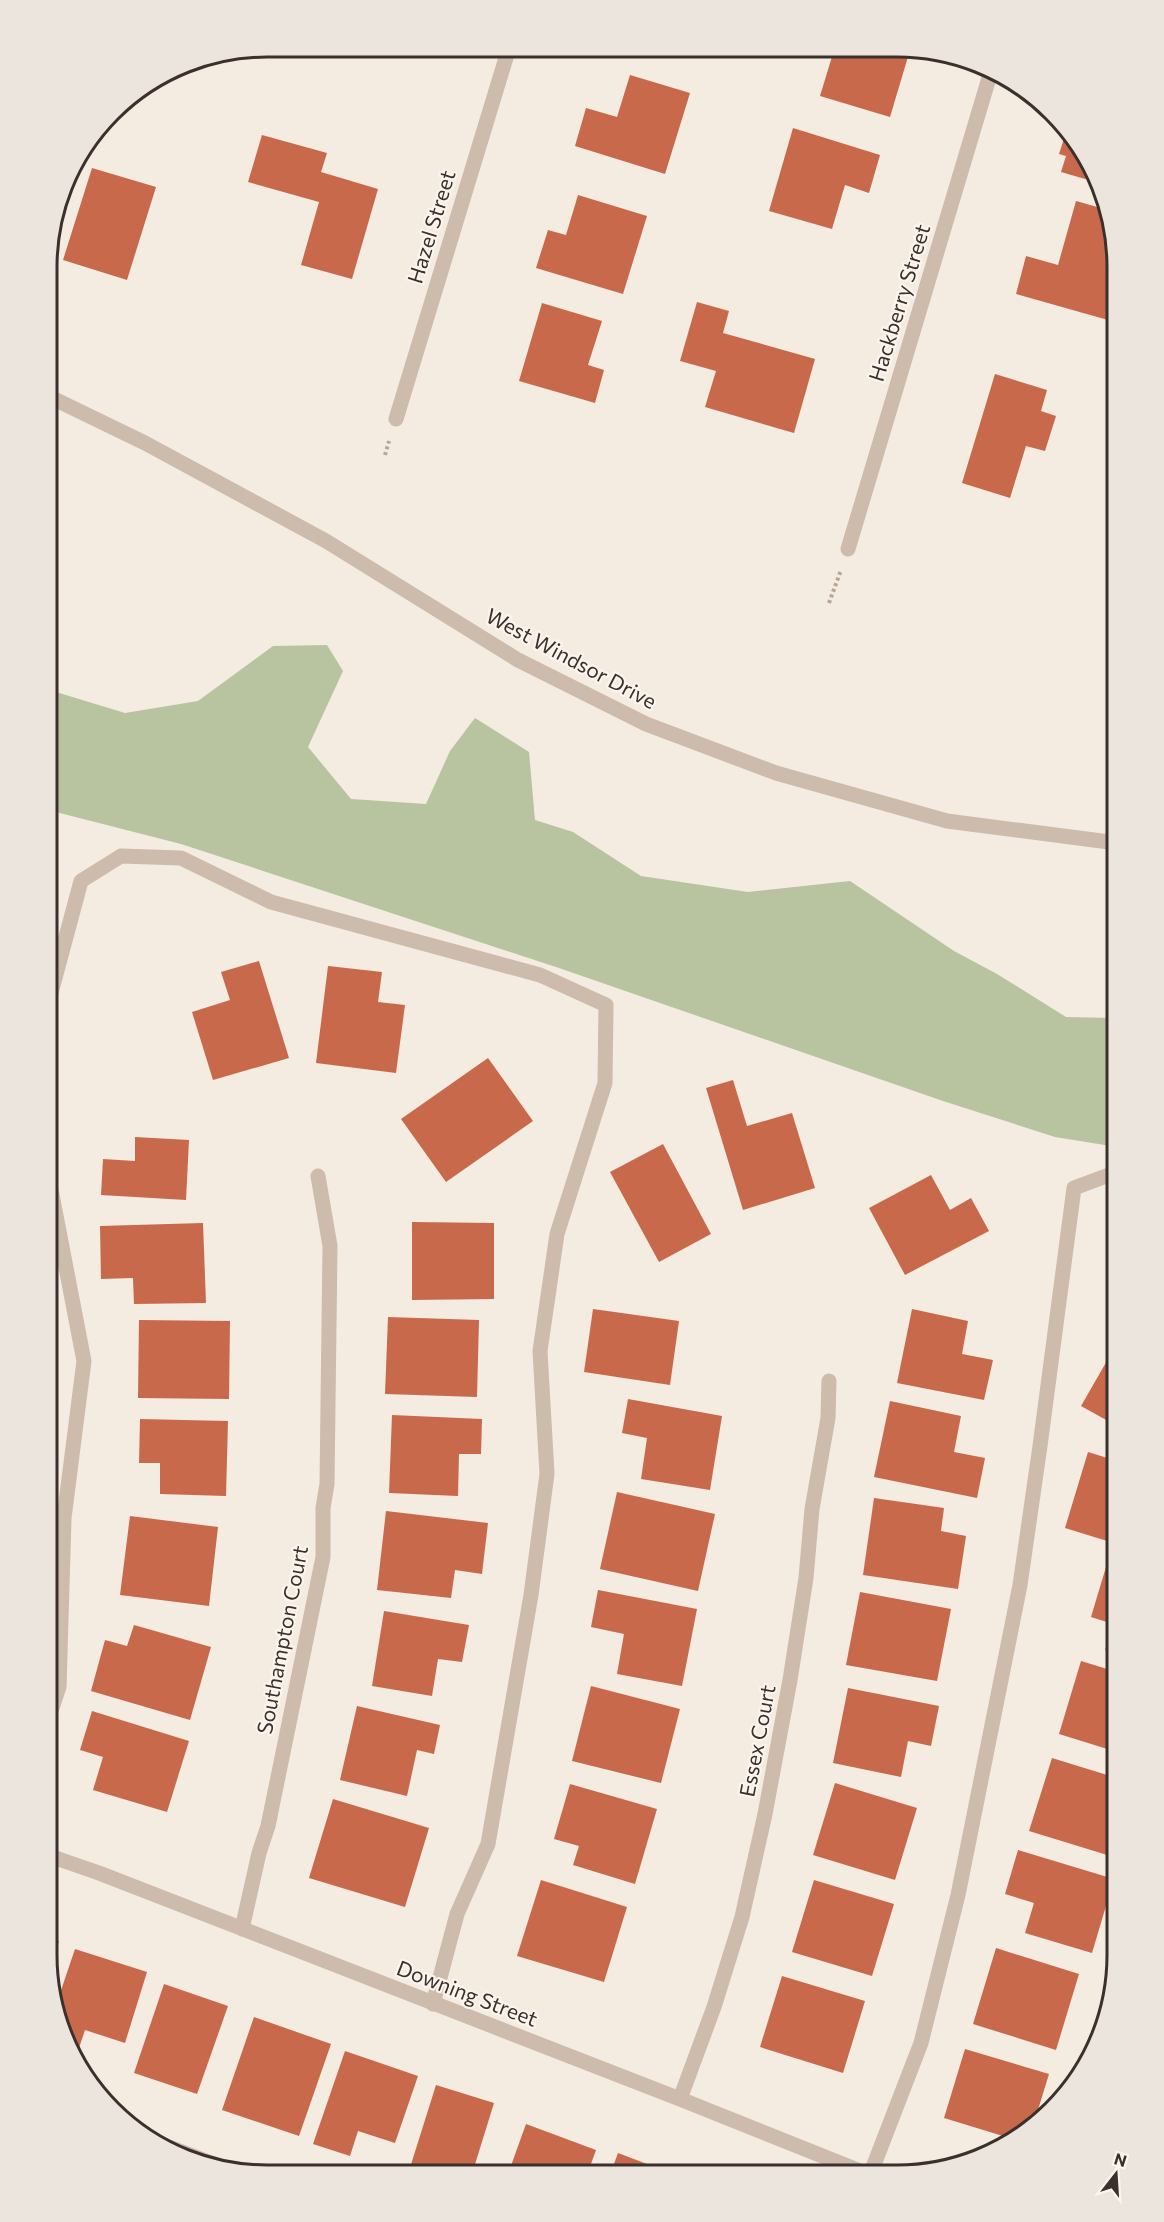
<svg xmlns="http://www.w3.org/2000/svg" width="1164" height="2222" viewBox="0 0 1164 2222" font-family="Commissioner,sans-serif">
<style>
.green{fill:#b8c4a0}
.building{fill:#c8694b}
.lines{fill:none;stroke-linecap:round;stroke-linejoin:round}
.path{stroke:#b9a596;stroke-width:4;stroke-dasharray:3 3;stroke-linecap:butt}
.service{stroke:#cdbbac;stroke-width:15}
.minor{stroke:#cdbbac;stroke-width:15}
.tertiary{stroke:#cdbbac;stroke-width:15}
.labels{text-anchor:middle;stroke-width:4.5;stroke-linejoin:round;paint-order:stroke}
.street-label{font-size:21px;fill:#3b302b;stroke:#fbf5ee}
.rim{fill:none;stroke:#3b302b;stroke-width:3}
</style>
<rect width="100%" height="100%" fill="#f4ebe1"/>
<path class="green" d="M327,645L343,671L308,747L351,799L426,804L450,751L475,718L529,752L535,820L573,832L641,876L748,892L850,881L954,951L997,974L1066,1017L1117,1018V1147L1055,1137L943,1101L559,968L181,844L48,810V686L56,692L125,713L198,701L273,646Z"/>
<path class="building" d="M834,50H910L890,117L820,96Z
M630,75L690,93L665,174L575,146L586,108L617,117Z
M793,128L880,155L869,193L845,185L832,229L769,211Z
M1067,129L1080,144L1099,183L1061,172L1066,156L1059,154Z
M262,135L327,153L321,172L378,189L352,279L301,265L319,202L248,182Z
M92,168L156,187L127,280L63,260Z
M578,195L647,216L623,294L536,268L548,230L566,235Z
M1076,201L1108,210L1118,267L1117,315L1115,322L1016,294L1026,256L1058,265Z
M697,302L729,311L723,333L815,359L794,433L705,407L716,371L680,361Z
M542,303L602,321L588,365L604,370L595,403L519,381Z
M995,374L1047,390L1041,411L1056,416L1045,451L1026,446L1010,498L962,483Z
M259,961L289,1058L213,1080L192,1012L230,1000L221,972Z
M328,966L382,972L378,1002L405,1005L396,1073L316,1063Z
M488,1058L533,1121L446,1182L401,1119Z
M733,1080L747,1126L792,1113L815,1188L743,1210L706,1088Z
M135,1137L189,1140L186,1200L101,1195L103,1159L135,1161Z
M663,1144L711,1234L659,1262L610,1172Z
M931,1175L950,1210L971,1198L989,1231L905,1275L869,1208Z
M412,1222L494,1223V1299L412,1300Z
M203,1223L206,1303L134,1304L133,1278L101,1279L100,1226Z
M593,1309L679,1321L670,1385L584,1372Z
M912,1309L968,1321L962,1354L993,1360L984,1400L897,1383Z
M388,1317L479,1320L477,1397L385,1394Z
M139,1320L230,1321L229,1399L138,1398Z
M1108,1359L1117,1364V1426L1081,1406Z
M628,1399L722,1416L710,1490L641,1479L647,1438L622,1433Z
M890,1401L961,1416L954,1452L985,1458L977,1498L874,1477Z
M392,1415L482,1419L481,1454H459L458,1496L389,1493Z
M140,1419L228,1421L226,1496L160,1494V1463H139Z
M1088,1452L1117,1461V1544L1065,1528Z
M617,1492L715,1514L698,1591L600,1569Z
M874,1498L944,1508L941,1531L966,1536L958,1589L863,1575Z
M386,1511L488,1523L482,1574L455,1570L451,1598L377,1590Z
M130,1516L218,1527L209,1606L120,1595Z
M1106,1567L1117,1570V1654L1105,1650L1113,1624L1091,1617Z
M598,1590L697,1609L682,1686L617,1674L624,1634L591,1627Z
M860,1592L951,1609L937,1681L846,1665Z
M384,1611L469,1625L462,1662L438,1659L432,1696L372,1686Z
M134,1625L211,1647L190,1720L91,1691L105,1640L127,1646Z
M1081,1661L1117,1672V1752L1059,1734Z
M591,1686L680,1709L661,1783L572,1761Z
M848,1688L939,1706L931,1746L908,1741L901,1777L833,1763Z
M357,1706L440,1725L434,1754L417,1750L407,1796L340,1780Z
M92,1711L189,1741L167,1812L93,1790L103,1757L80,1750Z
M1052,1758L1117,1778V1858L1029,1831Z
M835,1783L917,1808L895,1880L813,1855Z
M570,1784L657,1809L635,1884L573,1865L579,1846L554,1839Z
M333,1799L429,1828L405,1907L309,1878Z
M1018,1850L1114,1879L1092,1953L1025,1933L1034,1903L1005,1894Z
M541,1880L627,1907L604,1982L517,1956Z
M814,1880L894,1904L872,1976L792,1952Z
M47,1936L59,1941L49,1969L47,1955Z
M996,1948L1079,1974L1056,2050L973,2024Z
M75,1949L147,1972L125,2043L85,2030L79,2048L67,2044L58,2026L55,2008Z
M782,1976L865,2001L843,2073L760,2047Z
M164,1984L228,2006L197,2094L134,2073Z
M254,2017L331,2044L299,2136L222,2110Z
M965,2049L1049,2074L1033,2126L1020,2138L1016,2140L944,2118Z
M345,2051L418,2076L395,2143L358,2131L350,2156L313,2144Z
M436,2085L494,2103L472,2174H408Z
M526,2124L596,2150L587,2175L508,2174Z
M618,2153L676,2175H610Z"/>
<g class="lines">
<path class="path" d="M385,455L389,441
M829,603L841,570"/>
<path class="service" d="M48,1004L81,881L121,856L181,858L271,902L540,975L606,1005L605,1083L557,1234L540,1351L547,1474L531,1595L488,1844L457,1914L433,2004
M47,1723L59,1687L64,1518L84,1361L47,1169
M148,2139L240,2174
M870,2175L921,2043L958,1895L1020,1585L1040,1446L1074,1188L1117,1172"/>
<path class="minor" d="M396,419L509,48
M848,549L992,68
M47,1855L99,1873L680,2099L870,2175
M242,1929L259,1853L268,1826L323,1557V1508L327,1484L330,1246L318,1176
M680,2099L714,2007L742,1917L765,1814L790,1680L806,1578L812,1509L828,1418L829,1381"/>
<path class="tertiary" d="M48,396L145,443L326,541L518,660L646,724L776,773L947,821L1117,843"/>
</g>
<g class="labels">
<g class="street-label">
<text transform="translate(432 227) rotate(-73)" y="7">Hazel Street</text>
<text transform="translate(900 303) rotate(-73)" y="7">Hackberry Street</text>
<text transform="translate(571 659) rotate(28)" y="7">West Windsor Drive</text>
<text transform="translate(283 1640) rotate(-79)" y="7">Southampton Court</text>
<text transform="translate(758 1741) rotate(-79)" y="7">Essex Court</text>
<text transform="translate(467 1994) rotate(21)" y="7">Downing Street</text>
</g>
</g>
<path d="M0 0H1164V2222H0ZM267 57H897A210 210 0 0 1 1107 267V1955A210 210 0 0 1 897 2165H267A210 210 0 0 1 57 1955V267A210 210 0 0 1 267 57Z" fill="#ece5de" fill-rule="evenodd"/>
<path class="rim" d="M267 57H897A210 210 0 0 1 1107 267V1955A210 210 0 0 1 897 2165H267A210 210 0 0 1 57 1955V267A210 210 0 0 1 267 57Z"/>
<g transform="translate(1116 2174) rotate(17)" stroke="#fbf5ee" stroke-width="4.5" paint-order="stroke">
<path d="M0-4.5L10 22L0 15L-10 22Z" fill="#3b302b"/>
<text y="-9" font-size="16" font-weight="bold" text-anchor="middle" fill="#3b302b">N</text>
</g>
</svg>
